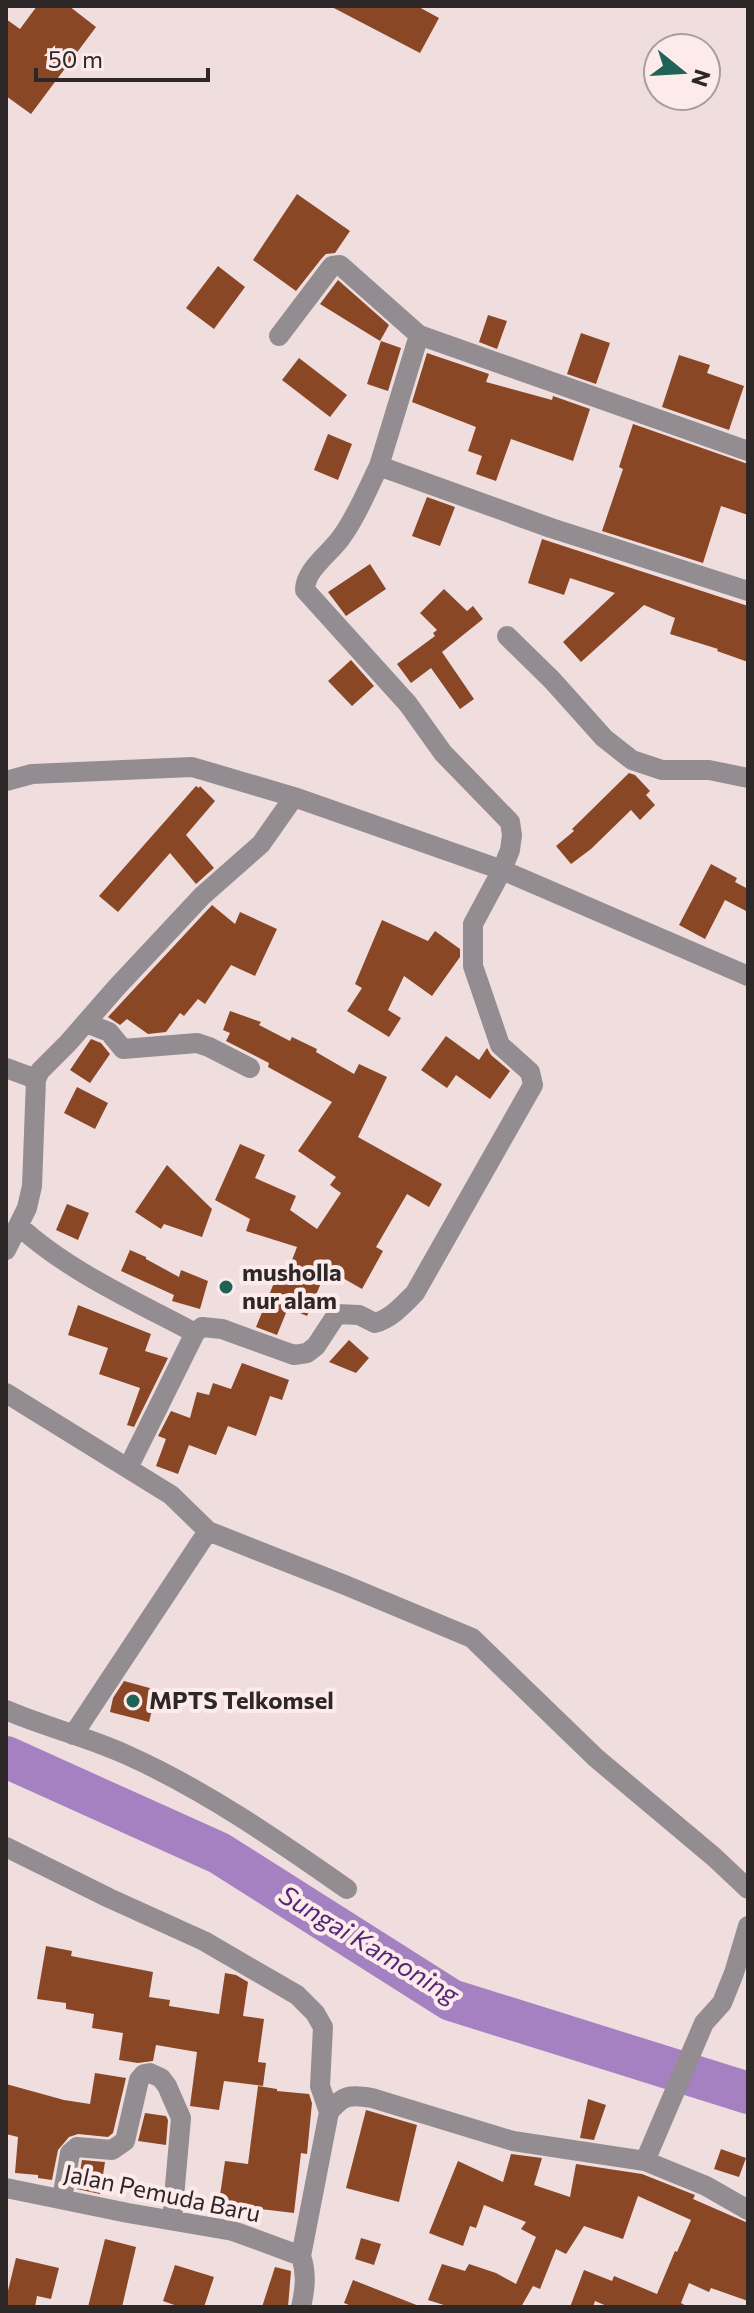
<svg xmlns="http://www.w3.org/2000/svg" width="754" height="2313" viewBox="0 0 754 2313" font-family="Commissioner,sans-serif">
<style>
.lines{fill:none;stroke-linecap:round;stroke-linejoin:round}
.river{stroke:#a581c1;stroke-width:42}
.building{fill:#894725}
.minor{stroke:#938d91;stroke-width:20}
.poi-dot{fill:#206354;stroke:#fdebec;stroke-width:3}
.labels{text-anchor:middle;stroke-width:8;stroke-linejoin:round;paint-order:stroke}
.poi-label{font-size:24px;font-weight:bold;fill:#2d2727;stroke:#fdebec;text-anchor:start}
.street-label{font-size:24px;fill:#2d2727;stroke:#fdebec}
.water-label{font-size:26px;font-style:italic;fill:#572775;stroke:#fdebec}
</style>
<rect width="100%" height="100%" fill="#f0dedf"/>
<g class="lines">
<path class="river" d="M6,1757L219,1853L451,2000L748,2093"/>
</g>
<path class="building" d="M37,6H69L96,27L31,114L6,96V19L20,29Z
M330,6H417L439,18L420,53Z
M297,194L350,231L335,253L326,254L322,258L296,291L253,260Z
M218,266L245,287L214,329L186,308Z
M338,280L389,325L380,341L320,304Z
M488,315L507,321L497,349L479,342Z
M581,333L610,343L596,384L567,374Z
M381,341L401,348L388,391L367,384Z
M427,353L489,374L486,382L552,400L553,396L590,409L573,461L511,439L496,481L476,474L482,456L468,451L476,427L412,402Z
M679,355L710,365L707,373L744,386L729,430L662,407Z
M299,358L347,395L330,417L282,380Z
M633,424L748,464V515L721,506L703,563L602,531L623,469L619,467Z
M328,434L352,444L338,480L314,470Z
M427,497L455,507L440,546L412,536Z
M542,539L748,606V662L717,651L718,649L670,634L675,618L644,605L581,662L563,642L615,593L570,578L564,595L528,583Z
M370,564L386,589L346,616L328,592Z
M444,589L467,611L473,606L483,619L442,652L474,699L460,709L431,668L411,683L397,664L435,636L433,633L437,630L420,613Z
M351,660L374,686L352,706L328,681Z
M629,773L635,775L650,791L646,795L655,805L640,820L631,810L591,849L571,864L556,846L574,831L572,829Z
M196,786L199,788L200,786L215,801L186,835L214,868L196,884L170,853L118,912L99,896Z
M711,864L737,878L735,882L748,889V912L725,900L705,939L679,925Z
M212,905L235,924L240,912L277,929L255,976L231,965L205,1004L198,999L184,1016L180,1013L166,1032L148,1034L127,1019L120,1025L108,1017Z
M382,920L428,941L435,931L460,949V957L432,996L404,976L388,1010L401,1018L389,1037L347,1011L362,988L355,984Z
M230,1011L261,1022L259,1025L290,1041L292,1037L317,1049L316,1052L354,1074L359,1064L387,1077L358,1137L442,1184L429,1207L407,1194L376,1247L383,1251L362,1289L327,1269L307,1316L288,1308L277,1335L256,1327L276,1278L284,1281L297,1247L246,1231L250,1219L215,1200L240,1144L265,1155L255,1178L296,1196L290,1210L317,1229L341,1193L330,1185L336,1177L298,1151L332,1102L268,1067L269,1063L226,1041L230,1033L223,1030Z
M446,1036L479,1060L487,1048L491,1055L510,1071L490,1099L456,1075L447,1088L421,1070Z
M91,1039L101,1043L110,1054L90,1083L70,1070Z
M77,1087L108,1103L95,1129L64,1113Z
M167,1165L212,1209L202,1237L164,1224L161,1229L135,1212Z
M67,1204L89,1213L78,1240L56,1230Z
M130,1250L146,1257V1259L179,1277L181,1270L208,1281L200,1309L172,1301L174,1295L121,1271Z
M78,1305L151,1334L145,1351L168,1358L134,1427L127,1425L140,1388L99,1374L108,1348L68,1335Z
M349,1340L369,1358L356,1373L329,1362Z
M242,1363L289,1380L282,1400L270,1396L256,1436L228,1426L216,1455L189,1445L178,1474L156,1466L166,1439L158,1436L171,1411L190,1418L197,1392L209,1395L213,1383L231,1389Z
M124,1681L157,1690L149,1722L110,1712L113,1698Z
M46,1946L72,1951L71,1956L153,1972L149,1997L170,2000L169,2006L219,2014L225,1973L236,1975L248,1982L243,2016L264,2019L258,2062L266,2063L263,2086L224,2081L219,2110L190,2106L197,2052L156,2045L153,2061L138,2063L119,2060L123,2033L92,2028L94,2014L66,2009V2003L37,1999Z
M95,2073L126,2078L113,2133L108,2137L78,2134L69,2137L58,2150L52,2180L38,2178V2175L15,2173L18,2137L6,2134V2084L64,2100L90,2104Z
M258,2086L277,2089V2091L309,2094L312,2103L307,2154L301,2153L294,2213L251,2208V2213L218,2209L225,2161L248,2164Z
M588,2099L606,2105L594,2140L580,2138Z
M366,2110L417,2125L399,2202L346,2188Z
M145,2113L166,2116L168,2120L166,2145L138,2141Z
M721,2149L746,2158L739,2177L714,2169Z
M511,2154L542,2158L534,2185L570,2197L576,2164L642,2174L695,2195L693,2199L748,2223V2301L711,2288L709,2292L689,2283L681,2303L688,2307H609L595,2301L593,2307H570L584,2270L612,2281L614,2276L657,2294L675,2251L677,2252L691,2220L638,2196L623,2239L584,2226L566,2254L556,2249L540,2289L533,2286L521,2307H450L428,2300L442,2264L465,2271L469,2264L496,2273L516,2284L536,2237L521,2229L526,2222L484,2205L476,2228L470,2226L463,2246L429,2233L458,2161L503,2182Z
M82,2160L105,2162L100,2194L77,2189Z
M361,2238L381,2244L374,2265L355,2259Z
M105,2239L136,2247L122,2307H88Z
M16,2258L59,2268L51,2299L37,2296L35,2307H6V2299Z
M175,2265L214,2277L204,2307H180L163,2301Z
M275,2267L291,2271L288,2307H262Z
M353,2280L419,2306V2307H354L344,2303Z"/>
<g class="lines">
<path class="minor" d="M279,336L332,266L340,265L419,335
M379,466L419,335L748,451
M507,636L552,680L604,738L632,760L662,770H709L748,778
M6,781L32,774L192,767L294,797L502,870L748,976
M86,1023L109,1032L123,1049L197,1043L209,1047L250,1068
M6,1068L36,1079L32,1186L27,1208L6,1250
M36,1079L40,1071L68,1043L116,988L202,896L261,844L294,797
M19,1226C66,1270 137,1302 195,1333
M6,1393L171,1495L208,1531L345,1585L472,1638L596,1758L714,1857L748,1889
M128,1468L195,1333L202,1327L222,1329L294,1355L307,1353L316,1346L337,1314L359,1315L375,1323C392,1318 403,1305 415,1293L533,1085L530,1072L500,1045L473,966V924L502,870L510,850L512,835L510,822L443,753L408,704L305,590C305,570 329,554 340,539C356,518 367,490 379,466L551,528L748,591
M6,1710C45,1727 88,1737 127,1755C205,1790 277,1840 347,1889
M73,1735L208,1531
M6,1847L109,1898L204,1941L297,1995L315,2013L323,2027L320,2086L329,2112
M645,2161L704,2023L722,2003L734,1973L748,1926
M6,2188L128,2213L233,2231L301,2256C307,2274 305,2289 301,2307
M62,2199L70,2153L77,2147L112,2150L125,2141L139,2080L144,2074L150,2073L161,2078L167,2086L181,2118L172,2220
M301,2256L329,2112C343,2095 350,2094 372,2098L513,2141L645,2161L706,2186L748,2210"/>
</g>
<g class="poi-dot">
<circle cx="226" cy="1287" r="8"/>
<circle cx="133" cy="1701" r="8"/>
</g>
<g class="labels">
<g class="poi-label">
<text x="242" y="1281">musholla<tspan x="242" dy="28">nur alam</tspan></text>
<text x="149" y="1709">MPTS Telkomsel</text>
</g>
<g class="street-label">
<text transform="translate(162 2194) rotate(12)" y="8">Jalan Pemuda Baru</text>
</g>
<g class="water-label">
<text transform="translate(369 1945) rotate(31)" y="9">Sungai Kamoning</text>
</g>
</g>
<rect width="754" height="2313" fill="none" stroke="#2d2727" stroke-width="16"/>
<g transform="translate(682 72) rotate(108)"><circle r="38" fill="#fdebec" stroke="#aa9d9d" stroke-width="2"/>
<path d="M0-6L14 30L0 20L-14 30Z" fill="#206354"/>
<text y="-12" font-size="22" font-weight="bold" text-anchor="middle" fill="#2d2727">N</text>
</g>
<path d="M36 68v12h172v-12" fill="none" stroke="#2d2727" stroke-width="4"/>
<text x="48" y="68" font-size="24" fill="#2d2727" stroke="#fdebec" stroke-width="6" paint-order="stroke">50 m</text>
</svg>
